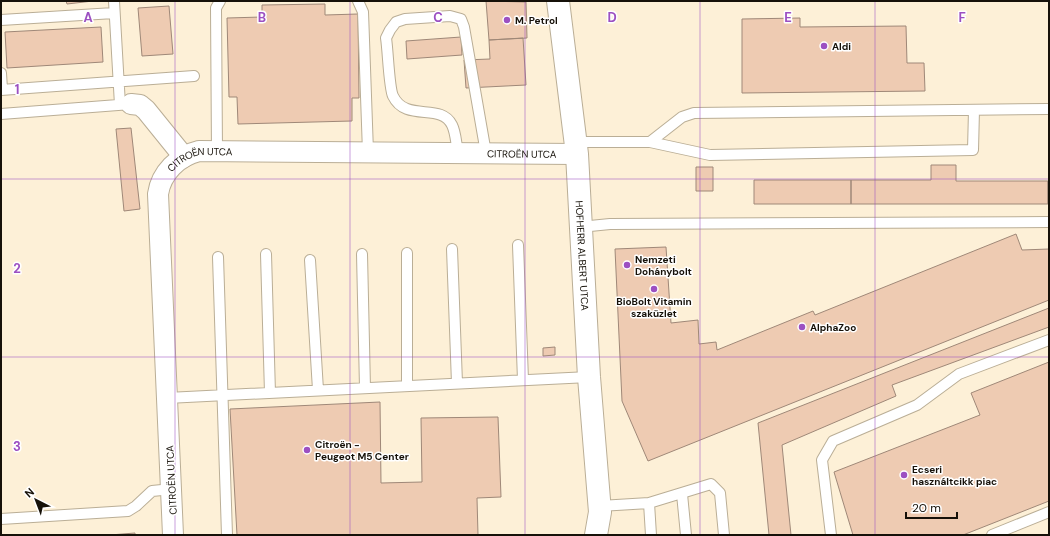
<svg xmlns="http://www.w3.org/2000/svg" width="1050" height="536" viewBox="0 0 1050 536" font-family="'DM Sans',sans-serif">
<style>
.building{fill:#eecbb2;stroke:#9f8878}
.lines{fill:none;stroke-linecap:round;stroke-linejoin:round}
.lane-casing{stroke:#baae96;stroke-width:12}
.street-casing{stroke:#baae96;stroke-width:22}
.secondary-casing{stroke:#baae96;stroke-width:24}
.lane{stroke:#fff;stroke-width:10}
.street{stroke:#fff;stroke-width:20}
.secondary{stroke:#fff;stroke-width:22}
.grid{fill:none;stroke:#9c50c2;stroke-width:1;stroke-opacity:0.55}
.poi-dot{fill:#9c50c2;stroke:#fff;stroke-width:1.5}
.labels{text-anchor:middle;stroke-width:3;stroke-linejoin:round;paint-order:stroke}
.poi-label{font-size:10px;font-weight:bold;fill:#161109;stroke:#fff;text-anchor:start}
.street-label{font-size:10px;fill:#161109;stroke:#fff}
.grid-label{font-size:13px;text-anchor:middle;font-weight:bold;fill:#9c50c2;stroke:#fff;stroke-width:3;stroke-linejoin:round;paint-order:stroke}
</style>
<rect width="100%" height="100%" fill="#fdf0d7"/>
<path class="building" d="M66,1H93L67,4Z
M486,1L526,2L527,38L489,40Z
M325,4V15L358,14L359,98H352V121L238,124L237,97H229L227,18L262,17V5Z
M169,6L173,54L142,56L138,8Z
M800,18V27L906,26L907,63H924L925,91L742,93V19Z
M101,27L103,62L7,68L5,32Z
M461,37L462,55L407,59L406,41Z
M523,38L526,85L466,88L464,60L490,59L489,40Z
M131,128L140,209L124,211L116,129Z
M931,165H956V181H1048V204H851V180H931Z
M696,167H713V191H696Z
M754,180H851V204H754Z
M1048,181H1049V204H1048Z
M1016,234L1022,250L1049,249V300L648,461L622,401L615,249L666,247L671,323L698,320L699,344L716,342L717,350L813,311L815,315Z
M1049,308V327L892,385L896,396L782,445L791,535H769L758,423Z
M555,347V355L543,356V348Z
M1049,362V501L963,535H853L834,472L980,415L971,393Z
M380,402L381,483L422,482L421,418L498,417L501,497L477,498L478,535H237L230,409Z
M135,533V535H110Z"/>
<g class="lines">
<defs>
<path id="lane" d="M114,1L120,105
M358,1L363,12L368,152
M1,20L114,13
M1,73L2,89
M1,90L194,76
M1,114L131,104
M575,142H650L710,155L973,150L974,110
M650,142L682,117L694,113L1049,109
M217,152L216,8L220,1
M458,152C456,144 456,133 452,125C441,102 406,123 393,96C389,88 388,50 386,38L390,30L396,22L405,19L450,16L461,19L464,27L486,153
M580,227L610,224L1049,222
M518,245L523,380
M452,249L457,383
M266,254L270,393
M362,254L365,388
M218,257L227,535
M310,260L318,390
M407,386V253
M167,398L589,377
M682,494L686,535
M649,503L651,535
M600,506L649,503L711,484L720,493L724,535
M1,519L128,511L136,506L152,491L172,489
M831,535L822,460L833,441L917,405L959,374L1049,340
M992,535L1049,512"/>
<g id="street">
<path d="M131,104L140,105L146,110L184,157"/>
<path id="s1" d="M173,535L158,194C161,173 178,156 199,151L577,154"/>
</g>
<g id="secondary">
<path id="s2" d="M558,1L577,154L589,377L600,512L596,535"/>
</g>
</defs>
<use href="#lane" class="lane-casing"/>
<use href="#street" class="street-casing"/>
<use href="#secondary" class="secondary-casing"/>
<use href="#lane" class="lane"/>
<use href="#street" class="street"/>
<use href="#secondary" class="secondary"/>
</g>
<path class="grid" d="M175,1V535M350,1V535M525,1V535M700,1V535M875,1V535M1,179H1049M1,357H1049"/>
<g class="poi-dot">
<circle cx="507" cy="20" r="4"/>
<circle cx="824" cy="46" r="4"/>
<circle cx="627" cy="265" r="4"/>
<circle cx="654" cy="289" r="4"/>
<circle cx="802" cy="327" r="4"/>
<circle cx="307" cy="450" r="4"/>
<circle cx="904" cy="475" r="4"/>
</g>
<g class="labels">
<g class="poi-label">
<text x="515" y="24">M. Petrol</text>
<text x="832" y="50">Aldi</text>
<text x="635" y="263">Nemzeti<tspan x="635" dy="12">Dohánybolt</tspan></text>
<text x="654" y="305" text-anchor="middle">BioBolt Vitamin<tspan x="654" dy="12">szaküzlet</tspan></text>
<text x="810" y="331">AlphaZoo</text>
<text x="315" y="448">Citroën -<tspan x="315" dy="12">Peugeot M5 Center</tspan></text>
<text x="912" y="473">Ecseri<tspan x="912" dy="12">használtcikk piac</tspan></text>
</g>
<g class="street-label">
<text dy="4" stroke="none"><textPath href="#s1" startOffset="727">CITROËN UTCA</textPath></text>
<text dy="4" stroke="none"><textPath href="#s1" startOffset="403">CITROËN UTCA</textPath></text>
<text dy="4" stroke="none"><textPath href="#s2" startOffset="256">HOFHERR ALBERT UTCA</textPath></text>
<text transform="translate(171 480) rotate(-93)" y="4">CITROËN UTCA</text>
</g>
</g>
<g class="grid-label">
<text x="88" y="22">A</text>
<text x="262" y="22">B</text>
<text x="438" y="22">C</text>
<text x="612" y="22">D</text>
<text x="788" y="22">E</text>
<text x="962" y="22">F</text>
<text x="17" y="94">1</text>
<text x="17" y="273">2</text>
<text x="17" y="451">3</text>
</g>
<rect width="1050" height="536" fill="none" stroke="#161109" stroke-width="4"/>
<g transform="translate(36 500) rotate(318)" stroke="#ffffff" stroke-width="3" paint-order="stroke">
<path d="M0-3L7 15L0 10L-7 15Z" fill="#161109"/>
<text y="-6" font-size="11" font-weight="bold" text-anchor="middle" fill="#161109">N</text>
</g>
<path d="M906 512v6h51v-6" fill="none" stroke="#161109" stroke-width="2"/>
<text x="912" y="512" font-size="12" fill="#161109" stroke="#ffffff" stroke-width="3" paint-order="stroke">20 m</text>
</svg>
